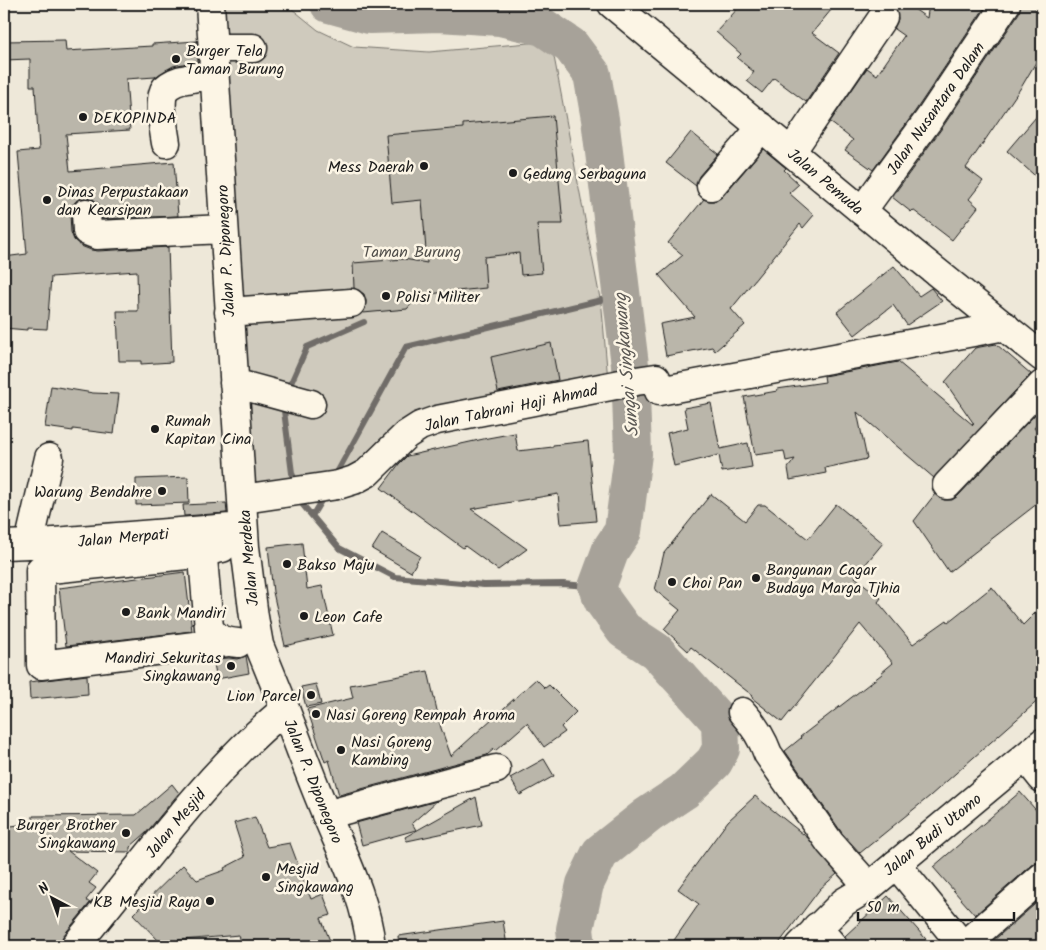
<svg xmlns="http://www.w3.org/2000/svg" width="1046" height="950" viewBox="0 0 1046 950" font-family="Kalam,sans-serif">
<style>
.green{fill:#cfcabd;stroke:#76736c}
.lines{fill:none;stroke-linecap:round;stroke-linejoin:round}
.stream{stroke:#6f6c67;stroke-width:6}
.river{stroke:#a7a299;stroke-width:38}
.building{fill:#bab6aa;stroke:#1c1c1c}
.minor-casing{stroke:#1c1c1c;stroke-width:31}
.major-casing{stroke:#1c1c1c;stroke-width:31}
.minor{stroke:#fcf5e5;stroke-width:28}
.major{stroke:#fcf5e5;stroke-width:28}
.poi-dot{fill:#1c1c1c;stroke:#fcf5e5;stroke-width:2}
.labels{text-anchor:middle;stroke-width:5;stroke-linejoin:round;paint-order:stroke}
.poi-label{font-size:16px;fill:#1c1c1c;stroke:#fcf5e5;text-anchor:start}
.street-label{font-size:16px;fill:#1c1c1c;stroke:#fcf5e5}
.park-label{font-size:16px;fill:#52504c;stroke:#fcf5e5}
.water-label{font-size:18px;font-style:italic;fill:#5b5854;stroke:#fcf5e5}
</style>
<rect width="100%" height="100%" fill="#eee8d9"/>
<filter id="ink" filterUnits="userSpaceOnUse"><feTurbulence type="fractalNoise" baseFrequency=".02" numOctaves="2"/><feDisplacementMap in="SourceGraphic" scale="10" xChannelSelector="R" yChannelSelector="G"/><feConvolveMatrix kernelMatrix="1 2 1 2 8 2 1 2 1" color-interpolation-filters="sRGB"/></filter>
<g filter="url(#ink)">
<path class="green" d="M221,4H286L318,30L354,47L429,52L551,41L602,309L609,393L425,430L343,488L254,512Z"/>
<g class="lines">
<path class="stream" d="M287,392L307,347L364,322
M283,403L292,473L296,484
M334,478L406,347L622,295
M300,496L302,504L339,548L395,577L484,585L563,584L597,587
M312,516L324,496"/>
<path class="river" d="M329,4L369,15L440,13L500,17L543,27L571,46L592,74L600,119L630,365L633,454L623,531L611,549L597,587L603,601L624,630L656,651L720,722L721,749L714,762L684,791L648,815L600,853L585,884L575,929L577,946"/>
</g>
<path class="building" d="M742,4H836L812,33L839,53L806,102L774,78L762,93L747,81L754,72L737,58L741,54L716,32Z
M900,4H907L927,18L929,4H987L916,110L873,170L845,150L853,140L830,122L867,68L877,75L904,36L894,29L898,19L896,9Z
M1021,4H1042V52L1022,86L966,168L983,181L969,199L978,207L952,240L913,210L911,212L892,197L942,128L1019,13Z
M65,40L66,51L152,46V44L197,41L198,61L173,66L155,77L126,79L130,130L66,134L70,171L174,162L178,216L102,219L99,204L93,199L86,197L77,200L72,206L70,214L71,232L74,240L81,246L91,250L98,251L168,247L172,362L141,364V361H119L117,311H138L137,271L51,277L47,329L27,328V330L4,328V257L27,254L18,152L39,150L35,86H30V59L4,60V41Z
M1042,110V182L1007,151Z
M553,116L563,224H537L542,273L521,275L519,253L484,257L486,288L419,295L407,309L363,313L365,309L366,301L364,294L354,288L353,263L404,259L427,263L422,200L392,203L386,135L463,128V124Z
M691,132L718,154L699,176L696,186L666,163Z
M763,149L786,168L784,170L799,184L789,193L814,215L803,228L800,224L731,309L745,325L715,351L712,347L666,356L660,324L695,317L659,275L683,255L668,243L704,199L709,201H716L722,197Z
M894,266L919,296L931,288L942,301L907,325L893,305L855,335L837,312Z
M551,343L558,380L498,392L491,357Z
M996,344L1031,374L934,478L857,412L867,459L825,468L826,473L790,480L788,468L795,459L786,461L784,451L755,455L744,397L777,391V389L825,382L824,376L898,362L973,425L974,424L945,382L975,348Z
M51,386L93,393L119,394L114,434L73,429V431L45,427Z
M711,403L720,449L748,443L752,467L722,472L719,455L674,466L667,433L688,428L684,408Z
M1042,407V419L1034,428L1042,438V500L949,572L914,521L935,494L944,500H952L958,496Z
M515,433L518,451L553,447V445L588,441L596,521L561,524L558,494L471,509L527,549L498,570L465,546L463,548L381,488L399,464L407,456L488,438Z
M188,477L189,503L136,505V479Z
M711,494L745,521L758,505H765L808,539L836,504L883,543L855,577L881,598L878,602L913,644L947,620L948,622L992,587L1023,625L1042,606V697L930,796L860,853L842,833L785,751L801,738L800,737L882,674L881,673L893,663L860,624L782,722L752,698L753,696L691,647L688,651L664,629L680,610L655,590L664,553Z
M226,503L227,513L184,516L183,505Z
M382,533L420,556L411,572L372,549Z
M302,543L307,589L322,586L333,635L285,646L273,592L268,547Z
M185,572L192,631L66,646L59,588Z
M246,656L249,673L217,679L213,659L229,658L237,659Z
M428,671L441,728L451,756L536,679L545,688L549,685L576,712L561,727L565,732L544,747L527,723L495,751L494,749L487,755L339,795L329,760L325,762L307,709L353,698L350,685Z
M87,675L88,694L30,699L29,682Z
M316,684L321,704L306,707L301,687Z
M544,759L554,776L520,795L510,778Z
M172,784L179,793L146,833L130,847V852L68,851L97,873L89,883L96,888L86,900L90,903L63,936L60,946H4V827L33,823V816L136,815Z
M1020,792L1042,817V862L1032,865L975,915L933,867Z
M755,796L808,838L837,874L820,889L777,946H670L699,904L678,889L728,821Z
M476,797L482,825L407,841L405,837Z
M437,801L412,823L416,830L362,845L356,823Z
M255,817L267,847L290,843L311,899L323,894L331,915L321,918L332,946H242L239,935L160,942L133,914L183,865L197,880L225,870L224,868L245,857L234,823Z
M888,896L932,946H848L845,936Z
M1042,898V946H998L993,941Z
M503,921L507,946H399L398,936Z"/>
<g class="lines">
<defs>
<path id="minor" d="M210,4L245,547L254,617L259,645L285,709
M214,48H253
M166,143C164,131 158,98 165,89C171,83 180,80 187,79C196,77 206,75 214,78
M791,152L883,17
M711,186L762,127
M862,211L929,119L1006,4
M86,213L87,231L97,235L224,229
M229,312L351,303
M234,383L311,404
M947,485L1042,385
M243,499L338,485L354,480L367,473L406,435L420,426L437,420L636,381L656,378L659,391L1005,326
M29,544L49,458
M4,545L29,544L243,527
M222,548C213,549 208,551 203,558L209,628C216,639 225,642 238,643
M206,553L40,570L41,665L227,642
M742,712C754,725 762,737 768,754L830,843L869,887
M326,815L496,769
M896,864L963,946
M817,927L833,946
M963,946L1042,877"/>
<path id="major" d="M612,4L913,253L1042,357
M1026,758L1042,778
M75,946C143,865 203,777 285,709C299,745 312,781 327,816C345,859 366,900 371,946
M800,946L844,902L869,887L1042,743"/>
</defs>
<use href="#minor" class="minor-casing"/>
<use href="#major" class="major-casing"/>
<use href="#minor" class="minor"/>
<use href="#major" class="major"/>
</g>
</g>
<g class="poi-dot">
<circle cx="176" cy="59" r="5"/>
<circle cx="83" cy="117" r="5"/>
<circle cx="424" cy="166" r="5"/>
<circle cx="513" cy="173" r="5"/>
<circle cx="47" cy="200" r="5"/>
<circle cx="386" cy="296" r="5"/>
<circle cx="155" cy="429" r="5"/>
<circle cx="162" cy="491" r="5"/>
<circle cx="287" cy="564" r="5"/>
<circle cx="756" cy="578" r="5"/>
<circle cx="672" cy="582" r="5"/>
<circle cx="126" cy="612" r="5"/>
<circle cx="304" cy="616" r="5"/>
<circle cx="231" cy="666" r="5"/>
<circle cx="311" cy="695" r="5"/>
<circle cx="316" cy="714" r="5"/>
<circle cx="341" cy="750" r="5"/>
<circle cx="126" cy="833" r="5"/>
<circle cx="266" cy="877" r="5"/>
<circle cx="210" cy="901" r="5"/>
</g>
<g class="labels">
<g class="poi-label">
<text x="186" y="56">Burger Tela<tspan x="186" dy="18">Taman Burung</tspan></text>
<text x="93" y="123">DEKOPINDA</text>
<text x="414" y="172" text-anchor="end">Mess Daerah</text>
<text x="523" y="179">Gedung Serbaguna</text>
<text x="57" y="197">Dinas Perpustakaan<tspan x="57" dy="18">dan Kearsipan</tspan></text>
<text x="396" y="302">Polisi Militer</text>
<text x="165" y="426">Rumah<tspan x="165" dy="18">Kapitan Cina</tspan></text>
<text x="152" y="497" text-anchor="end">Warung Bendahre</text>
<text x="297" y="570">Bakso Maju</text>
<text x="766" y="575">Bangunan Cagar<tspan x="766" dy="18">Budaya Marga Tjhia</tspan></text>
<text x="682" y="588">Choi Pan</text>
<text x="136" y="618">Bank Mandiri</text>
<text x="314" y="622">Leon Cafe</text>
<text x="221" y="663" text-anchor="end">Mandiri Sekuritas<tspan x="221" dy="18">Singkawang</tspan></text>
<text x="301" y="701" text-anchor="end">Lion Parcel</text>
<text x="326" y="720">Nasi Goreng Rempah Aroma</text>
<text x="351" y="747">Nasi Goreng<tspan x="351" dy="18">Kambing</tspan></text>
<text x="116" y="830" text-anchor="end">Burger Brother<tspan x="116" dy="18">Singkawang</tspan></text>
<text x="276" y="874">Mesjid<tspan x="276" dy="18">Singkawang</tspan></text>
<text x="200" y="907" text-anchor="end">KB Mesjid Raya</text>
</g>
<g class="street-label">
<text transform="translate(935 108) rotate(-55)" y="6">Jalan Nusantara Dalam</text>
<text transform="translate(826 181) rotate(40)" y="6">Jalan Pemuda</text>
<text transform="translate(225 251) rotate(-93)" y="6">Jalan P. Diponegoro</text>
<text transform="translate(511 407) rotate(-12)" y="6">Jalan Tabrani Haji Ahmad</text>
<text transform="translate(123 537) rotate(-5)" y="6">Jalan Merpati</text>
<text transform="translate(248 558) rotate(-95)" y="6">Jalan Merdeka</text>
<text transform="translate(314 781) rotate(68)" y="6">Jalan P. Diponegoro</text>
<text transform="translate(175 823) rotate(-50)" y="6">Jalan Mesjid</text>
<text transform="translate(932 834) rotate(-39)" y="6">Jalan Budi Utomo</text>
</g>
<g class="park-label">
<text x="412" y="257">Taman Burung</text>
</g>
<g class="water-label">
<text transform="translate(626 365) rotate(-95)" y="6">Sungai Singkawang</text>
</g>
</g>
<rect width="1046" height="950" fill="none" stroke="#fcf5e5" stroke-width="20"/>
<rect x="10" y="10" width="1026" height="930" fill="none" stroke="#1c1c1c" stroke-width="2" filter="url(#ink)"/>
<g transform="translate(52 898) rotate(319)" stroke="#fcf5e5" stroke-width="4" paint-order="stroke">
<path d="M0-4L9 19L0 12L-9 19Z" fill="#1c1c1c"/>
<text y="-8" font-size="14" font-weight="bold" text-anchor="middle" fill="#1c1c1c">N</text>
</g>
<path d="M858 912v8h156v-8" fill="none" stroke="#1c1c1c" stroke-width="2.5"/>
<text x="866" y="912" font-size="15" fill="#1c1c1c" stroke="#fcf5e5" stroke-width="4" paint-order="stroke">50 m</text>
</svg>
